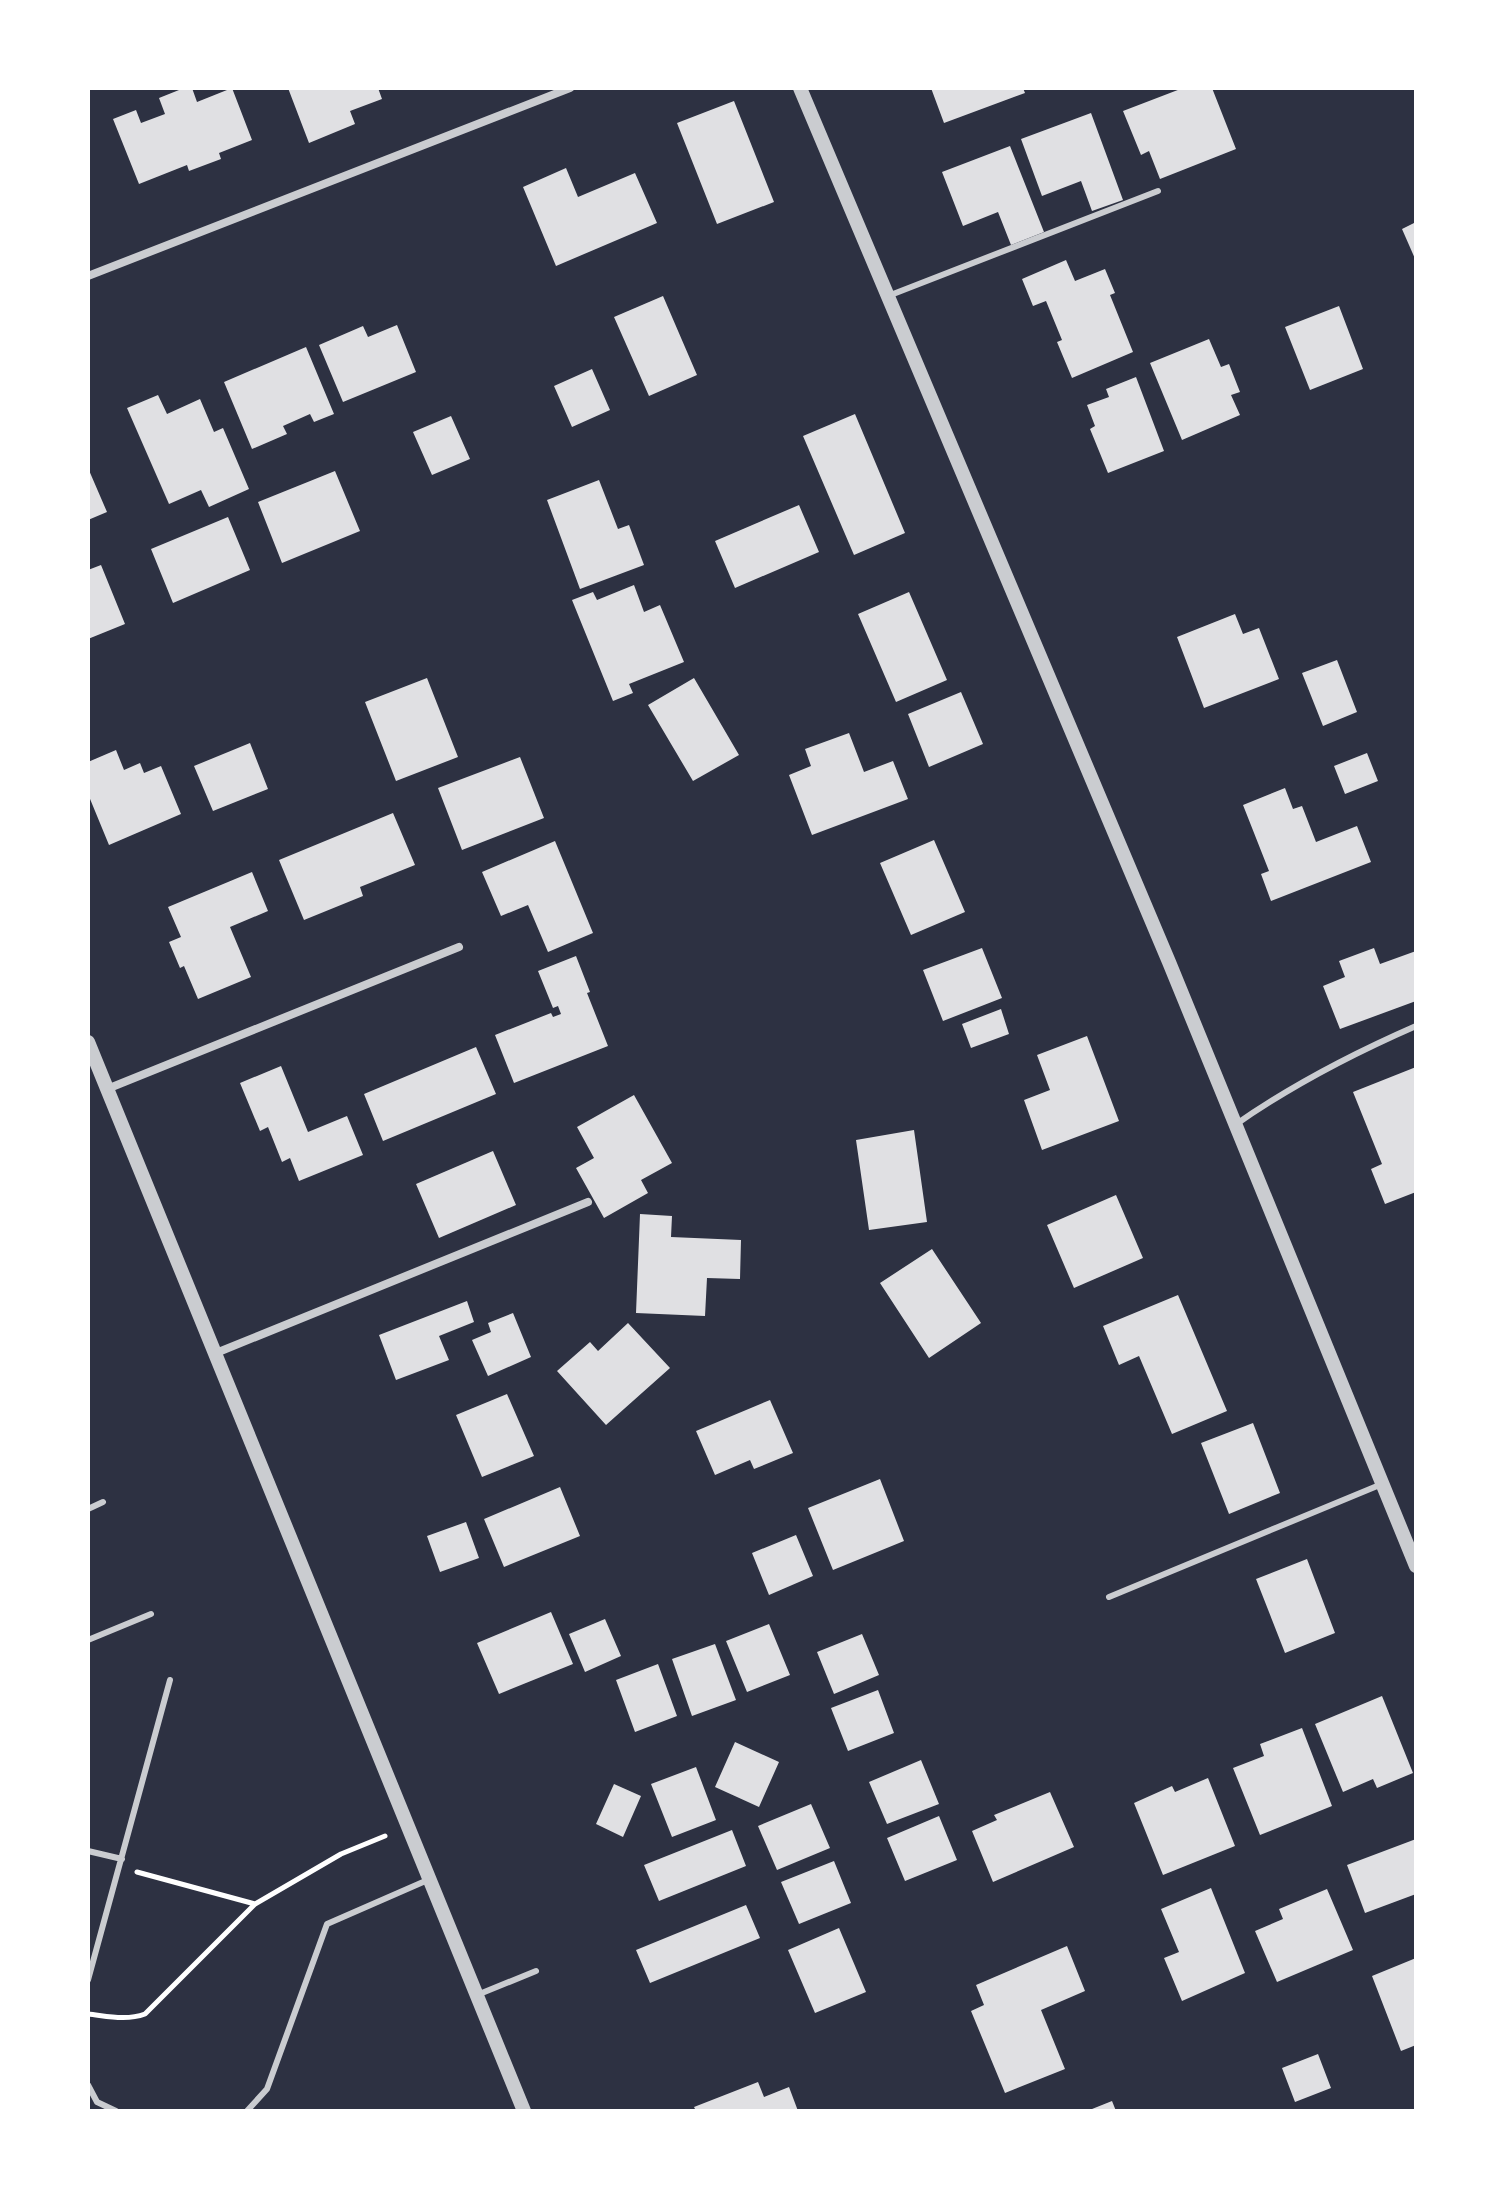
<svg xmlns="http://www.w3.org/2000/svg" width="1504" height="2199" viewBox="0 0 1504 2199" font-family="'Roboto Condensed',sans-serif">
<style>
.building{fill:#e0e0e3}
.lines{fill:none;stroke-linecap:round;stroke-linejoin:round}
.path{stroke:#fff;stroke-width:5}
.service{stroke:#caccd0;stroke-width:6}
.minor{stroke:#caccd0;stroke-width:8}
.tertiary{stroke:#caccd0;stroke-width:14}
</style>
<rect width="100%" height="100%" fill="#2d3142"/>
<path class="building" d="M184,88H192L197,102L232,88L252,140L219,153L221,159L189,171L187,165L139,184L113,119L136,110L141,123L165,114L159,98Z
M288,88H378L382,99L350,111L355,124L309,143Z
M931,88H1023L1025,93L944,123Z
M1183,88H1212L1236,149L1160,179L1149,151L1141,155L1123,111Z
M734,101L774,202L717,224L677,123Z
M1091,113L1123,200L1092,211L1081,181L1042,196L1021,139Z
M1010,146L1044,232L1011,245L998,212L963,226L942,172Z
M566,168L578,197L635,173L657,223L556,266L523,187Z
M1416,222V261L1402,229Z
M1066,260L1075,281L1105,269L1115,293L1110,295L1133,352L1072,378L1057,342L1062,340L1046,301L1033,306L1022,279Z
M663,296L697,375L649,396L614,317Z
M1339,306L1363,369L1310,390L1285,327Z
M397,325L416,372L343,402L319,345L363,326L368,337Z
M1209,339L1221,367L1229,364L1240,392L1231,395L1240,415L1182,440L1150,363Z
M306,347L334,414L314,422L310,414L283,426L287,434L252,449L224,382Z
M592,369L610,410L572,427L554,386Z
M1136,377L1164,451L1108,473L1090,429L1095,426L1087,405L1109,397L1106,389Z
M158,395L167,414L200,399L214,432L223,428L249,489L209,507L201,490L169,504L127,408Z
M855,414L905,533L854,555L803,436Z
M451,416L470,459L432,475L413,432Z
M88,468L107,512L88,520Z
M335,471L360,531L282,563L258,502Z
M599,480L618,529L629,525L644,565L580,589L547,500Z
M799,505L819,552L735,588L715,541Z
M228,517L250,570L173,603L151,549Z
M101,565L125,624L88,639V570Z
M634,585L644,612L660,605L684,662L629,684L633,693L613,701L572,600L593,592L597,600Z
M909,592L947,680L896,702L858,614Z
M1235,614L1243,634L1259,628L1279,679L1204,708L1177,637Z
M1337,660L1357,712L1323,726L1302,673Z
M427,678L458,757L396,781L365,702Z
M694,678L739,755L693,781L648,705Z
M961,692L983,744L929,767L908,714Z
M849,733L864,772L893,761L908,799L812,835L789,775L811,766L805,749Z
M250,743L268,789L213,811L194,766Z
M116,750L124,770L140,763L144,773L161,766L181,814L109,845L88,794V762Z
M1367,753L1378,781L1345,794L1334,766Z
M520,757L544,818L462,850L438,788Z
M1285,788L1293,809L1302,806L1316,842L1357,826L1371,862L1271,901L1261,874L1269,871L1243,805Z
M393,813L415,865L360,887L363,896L304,920L279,860Z
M934,840L965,912L911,935L880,863Z
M555,841L593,933L548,952L528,905L501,916L482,872Z
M252,872L268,911L230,927L251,977L198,999L184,966L180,968L169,942L181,937L168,907Z
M982,948L1002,998L943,1021L923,970Z
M1374,948L1380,964L1416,951V1001L1340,1029L1323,986L1345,977L1339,961Z
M576,956L590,992L587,993L608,1046L514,1083L495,1035L551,1013L553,1017L561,1014L558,1006L553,1008L538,971Z
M1001,1009L1009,1034L971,1048L962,1024Z
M1087,1036L1119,1121L1042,1150L1024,1100L1050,1090L1037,1055Z
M476,1047L496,1094L383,1141L364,1094Z
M281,1066L308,1132L347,1116L363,1155L299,1181L290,1158L282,1162L268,1127L260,1131L240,1083Z
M1416,1067V1192L1385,1204L1371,1169L1382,1164L1353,1092Z
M634,1095L672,1163L641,1180L648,1193L604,1218L576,1168L594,1158L577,1127Z
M914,1130L927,1222L869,1230L856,1140Z
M493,1151L516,1205L439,1238L416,1184Z
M1116,1195L1143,1258L1074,1288L1047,1225Z
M640,1214L672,1216L671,1237L741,1240L740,1279L707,1278L705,1316L636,1313Z
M932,1249L981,1323L929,1358L880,1283Z
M1178,1295L1227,1411L1172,1434L1139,1356L1119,1365L1103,1326Z
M467,1301L474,1322L439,1336L449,1360L396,1380L379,1335Z
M513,1313L531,1357L488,1376L472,1340L491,1332L488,1323Z
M628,1323L670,1368L606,1425L557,1371L590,1342L598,1351Z
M507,1394L534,1456L482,1477L456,1415Z
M770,1400L793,1453L754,1469L750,1460L715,1475L696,1431Z
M1253,1423L1280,1493L1229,1514L1201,1443Z
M880,1479L904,1541L833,1570L808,1508Z
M560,1487L580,1536L504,1567L484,1519Z
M466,1522L479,1558L440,1572L427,1536Z
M796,1535L813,1576L769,1595L752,1553Z
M1307,1559L1335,1633L1285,1653L1256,1579Z
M551,1612L573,1664L499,1694L477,1643Z
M605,1619L621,1656L585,1672L569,1634Z
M769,1624L790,1675L747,1692L726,1641Z
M862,1634L879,1675L834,1694L817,1652Z
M715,1644L736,1700L692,1716L672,1659Z
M658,1664L677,1716L635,1732L616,1680Z
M878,1690L894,1733L848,1751L831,1708Z
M1382,1696L1413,1773L1377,1788L1373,1779L1343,1792L1315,1724Z
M1302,1728L1332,1806L1260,1835L1233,1768L1264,1756L1260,1744Z
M735,1742L779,1762L759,1807L715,1787Z
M921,1760L939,1804L887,1824L869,1782Z
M696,1767L716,1820L672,1837L651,1784Z
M1208,1778L1235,1846L1163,1875L1134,1803L1172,1786L1175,1792Z
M614,1784L641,1796L623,1837L596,1824Z
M1050,1792L1074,1847L993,1882L972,1831L997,1820L994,1815Z
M811,1804L830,1848L777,1870L758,1826Z
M939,1816L957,1860L905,1881L887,1838Z
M732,1830L746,1866L659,1901L644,1865Z
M1416,1839V1894L1365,1913L1347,1865Z
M834,1861L851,1903L799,1924L781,1882Z
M1211,1888L1245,1973L1182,2001L1164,1958L1179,1952L1161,1909Z
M1327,1889L1353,1950L1277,1982L1255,1931L1283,1919L1279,1909Z
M746,1905L760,1938L650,1983L636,1950Z
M839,1928L866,1992L815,2013L788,1950Z
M1067,1946L1085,1991L1041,2010L1065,2069L1005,2093L971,2011L984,2005L976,1985Z
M1416,1958V2045L1401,2051L1372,1976Z
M1318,2054L1331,2088L1295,2102L1282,2068Z
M758,2082L764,2097L789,2087L798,2111H696L694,2107Z
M1112,2101L1116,2111H1087Z"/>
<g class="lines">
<path class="path" d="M255,1904L341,1854L385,1836
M88,2014C107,2016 126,2021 145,2014L255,1904L137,1872"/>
<path class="service" d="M888,296L1158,191
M1235,1125C1292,1085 1352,1054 1416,1026
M88,1509L103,1502
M1109,1597L1382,1484
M88,1640L151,1614
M88,1851L122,1859
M88,1980L170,1680
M477,1995L536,1971
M88,2085L97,2102L116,2111
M247,2111L267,2089L327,1924L430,1879"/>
<path class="minor" d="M88,276L570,88
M107,1089L459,947
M216,1353L588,1202"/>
<path class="tertiary" d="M800,88L1169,962L1416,1566
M88,1042L524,2111"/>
</g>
<rect width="1504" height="2199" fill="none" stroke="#ffffff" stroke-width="180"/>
</svg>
